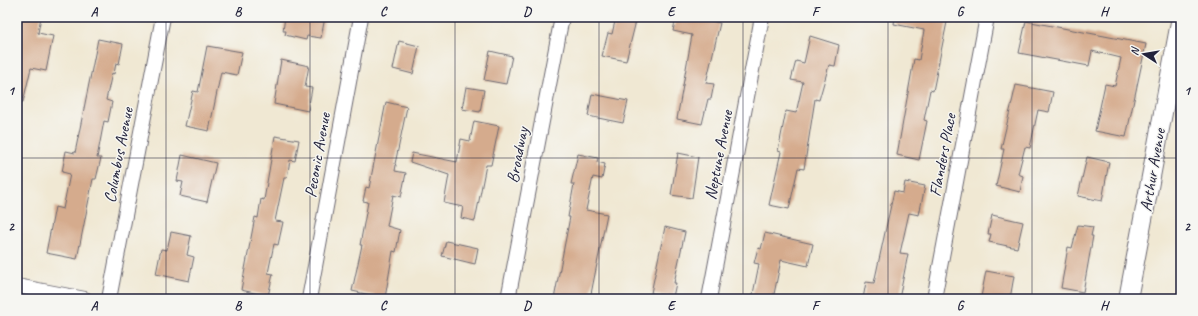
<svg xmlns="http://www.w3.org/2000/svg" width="1198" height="316" viewBox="0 0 1198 316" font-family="Caveat,sans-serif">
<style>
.building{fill:#d5ab8d}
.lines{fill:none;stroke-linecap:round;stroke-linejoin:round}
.minor-casing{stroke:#6a6770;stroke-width:16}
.tertiary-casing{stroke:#6a6770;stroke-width:20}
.minor{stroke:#fff;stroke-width:14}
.tertiary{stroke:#fff;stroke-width:18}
.grid{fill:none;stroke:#22223b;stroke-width:1;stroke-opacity:0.55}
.labels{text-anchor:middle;stroke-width:3;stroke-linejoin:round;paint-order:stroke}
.street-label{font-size:17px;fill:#22223b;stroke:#f6f6f2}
.neatline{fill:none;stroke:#22223b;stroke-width:1.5}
.grid-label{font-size:13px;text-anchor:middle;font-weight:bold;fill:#22223b}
</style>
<rect width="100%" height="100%" fill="#f6f6f2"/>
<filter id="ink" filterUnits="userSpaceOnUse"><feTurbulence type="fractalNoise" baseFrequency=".025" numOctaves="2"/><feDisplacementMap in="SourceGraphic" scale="8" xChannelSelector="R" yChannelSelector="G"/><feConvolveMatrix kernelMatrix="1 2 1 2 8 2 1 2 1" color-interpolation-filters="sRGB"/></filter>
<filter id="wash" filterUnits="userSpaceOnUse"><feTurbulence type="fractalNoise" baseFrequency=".012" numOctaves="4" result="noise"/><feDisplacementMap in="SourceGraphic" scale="16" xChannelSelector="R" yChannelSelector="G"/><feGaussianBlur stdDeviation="0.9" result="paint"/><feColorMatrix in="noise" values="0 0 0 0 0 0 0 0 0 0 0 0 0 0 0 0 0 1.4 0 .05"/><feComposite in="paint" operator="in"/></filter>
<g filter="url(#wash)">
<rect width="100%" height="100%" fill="#f0e8d3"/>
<g id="blocks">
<path class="building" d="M17,17H41L38,33L53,36L46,71L31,68L23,102H17Z
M285,17H325L321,38L307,36L306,40L285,35L286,31H283Z
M616,17H637L626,61L602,56L608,33L612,34Z
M676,17H694L720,23L706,83L714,84L711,99H708L702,124L677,119L692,35L673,31Z
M895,17H948L933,91L930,90L924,120L927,121L919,160L897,155L914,59L919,60L924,30L894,24Z
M1026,21L1146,44L1126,137L1095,131L1105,84L1115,86L1121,58L1092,51L1089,66L1019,53Z
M810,36L839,45L835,66L829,65L819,100L815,99L804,169L798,168L789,209L769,205L781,152L778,151L786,111L796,113L803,82L791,80L796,61L804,63Z
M98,39L123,44L119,64L116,63L114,74L112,73L106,100L112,102L108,122L104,121L97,158H101L96,179H93L77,259L46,253L55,207L63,209L70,174L62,172L66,151L75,153Z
M399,41L419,46L413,74L393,69Z
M207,46L242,52L237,75L221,72L209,131L185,126L193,91L198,92Z
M490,51L512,56L506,84L484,80Z
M281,60L309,66L305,87L312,88L308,111L274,104Z
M1016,85L1053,92L1049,112L1038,110L1030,148L1025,147L1018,174L1023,176L1020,192L996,186L1004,149H1001Z
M466,87L484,90L480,112L462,109Z
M592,94L628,101L623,123L588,116Z
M386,102L407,107L395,164L396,165L395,171L406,173L401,197L393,195L387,226L400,230L396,252L393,251L385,298L352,291L362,245H360L368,202L363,201L366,187L369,188Z
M474,121L499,126L491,165H486L475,221L461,218L463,207L444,203L449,175L410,162L412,153L457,162L461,139L470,141Z
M275,136L299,140L295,161L290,160L287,178H284L275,221L283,222L278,245L274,244L268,273L273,274L268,296L241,290L255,217L258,218L261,199L264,200Z
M678,153L698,157L692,198L671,195Z
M578,154L598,158L597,162L605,164L602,179L593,177L586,210L607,214L590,299H554L570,217H568L574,184H571Z
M182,155L216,163L207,202L180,196L183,182L177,181Z
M1087,157L1109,162L1102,201L1078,196Z
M905,182L925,186L919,215L909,213L900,253L908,254L899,299H863L866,282L874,283L894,191L903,193Z
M992,215L1023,222L1017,248L989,242L991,234H988Z
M1078,225L1093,227L1091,236H1093L1083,292L1061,288L1068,247L1072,248Z
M665,227L685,232L674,283H676L673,297L651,293Z
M171,232L191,236L187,255L194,257L189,281L156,274L161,249L167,250Z
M765,233L813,244L808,266L781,260L773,299H752L759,264L754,263L758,248L761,249Z
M446,241L478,248L475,264L442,256Z
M986,271L1014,276L1010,299L981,297Z"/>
</g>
</g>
<g filter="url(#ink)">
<use href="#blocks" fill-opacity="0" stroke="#6a6770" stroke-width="1"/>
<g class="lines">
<defs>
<path id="minor" d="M17,286L85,299
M109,299L163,17
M309,299L361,17
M508,299L562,17
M709,299L762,17
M934,299L987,17"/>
<path id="tertiary" d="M1128,299L1181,17"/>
</defs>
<use href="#minor" class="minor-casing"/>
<use href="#tertiary" class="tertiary-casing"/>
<use href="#minor" class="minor"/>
<use href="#tertiary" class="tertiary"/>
</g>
</g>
<path class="grid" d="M166,17V299M310,17V299M455,17V299M599,17V299M743,17V299M888,17V299M1032,17V299M17,158H1181"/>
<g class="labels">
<g class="street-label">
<text transform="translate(118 155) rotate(-79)" y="6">Columbus Avenue</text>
<text transform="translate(317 155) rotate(-80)" y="6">Peconic Avenue</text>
<text transform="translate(517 155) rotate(-79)" y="6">Broadway</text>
<text transform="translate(718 155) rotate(-79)" y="6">Neptune Avenue</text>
<text transform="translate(942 155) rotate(-79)" y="6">Flanders Place</text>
<text transform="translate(1152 170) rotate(-80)" y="6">Arthur Avenue</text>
</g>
</g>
<rect width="1198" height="316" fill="none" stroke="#f6f6f2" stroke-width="44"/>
<g transform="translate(1144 54) rotate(282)" stroke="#f6f6f2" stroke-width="3" paint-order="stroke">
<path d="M0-3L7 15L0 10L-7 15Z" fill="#22223b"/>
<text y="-6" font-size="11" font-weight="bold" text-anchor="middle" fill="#22223b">N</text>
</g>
<rect x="22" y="22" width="1154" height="272" class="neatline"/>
<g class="grid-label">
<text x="94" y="16">A</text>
<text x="238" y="16">B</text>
<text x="383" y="16">C</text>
<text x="527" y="16">D</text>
<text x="671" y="16">E</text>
<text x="815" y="16">F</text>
<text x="960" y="16">G</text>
<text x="1104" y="16">H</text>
<text x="11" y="95">1</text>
<text x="1187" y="95">1</text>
<text x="11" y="231">2</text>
<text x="1187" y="231">2</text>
<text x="94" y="310">A</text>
<text x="238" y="310">B</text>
<text x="383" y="310">C</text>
<text x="527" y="310">D</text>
<text x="671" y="310">E</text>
<text x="815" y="310">F</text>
<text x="960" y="310">G</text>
<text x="1104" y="310">H</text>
</g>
</svg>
